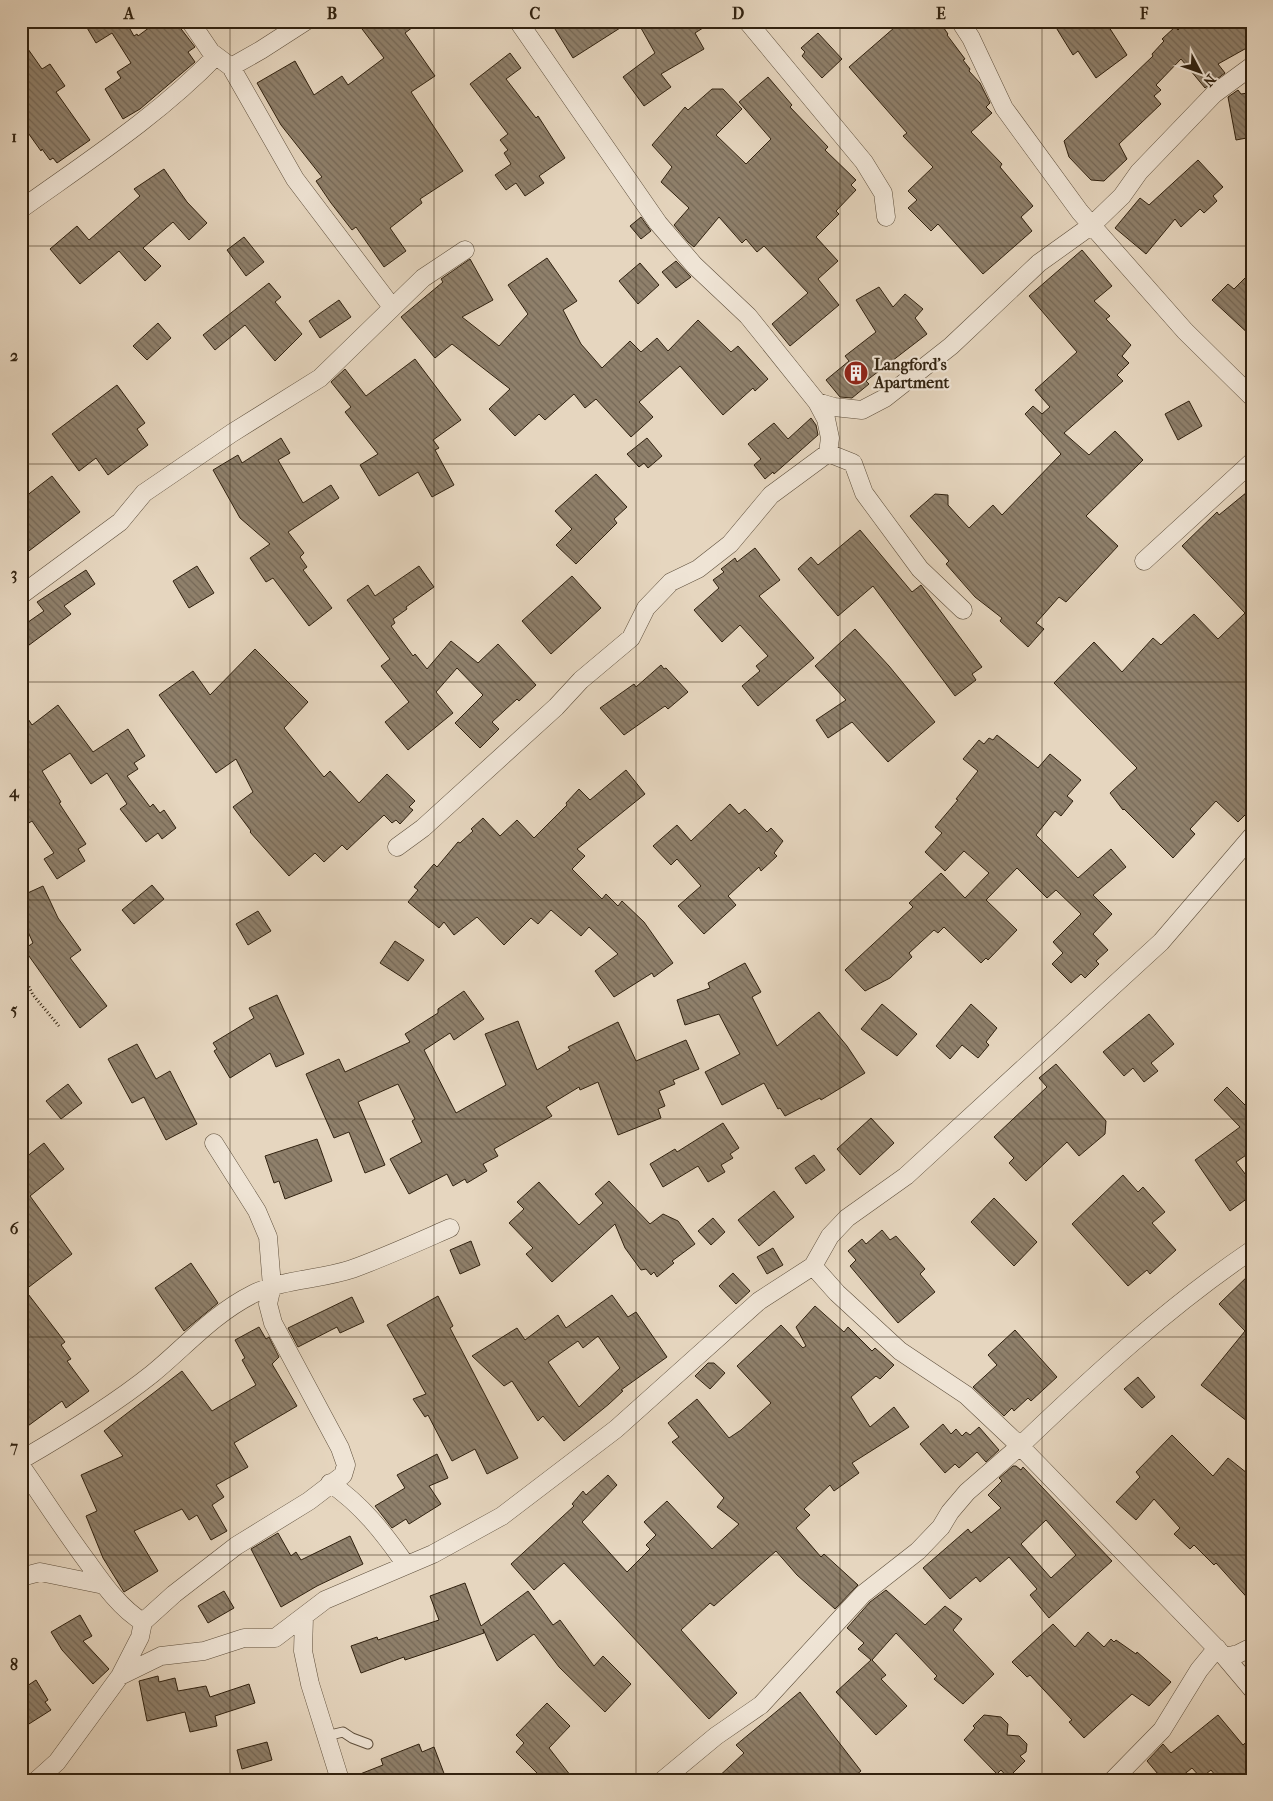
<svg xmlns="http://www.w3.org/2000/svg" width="1273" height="1801" viewBox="0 0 1273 1801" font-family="'IM FELL French Canon',serif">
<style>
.building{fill:url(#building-back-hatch);stroke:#312210;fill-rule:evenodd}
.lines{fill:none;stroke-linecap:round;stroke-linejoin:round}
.service-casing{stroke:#5e4f3c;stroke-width:11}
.minor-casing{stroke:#5e4f3c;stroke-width:19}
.path{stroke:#312210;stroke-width:3;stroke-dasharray:1 2.5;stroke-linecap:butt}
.service{stroke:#efe4d5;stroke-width:9}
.minor{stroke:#efe4d5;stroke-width:18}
.grid{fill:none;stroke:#312210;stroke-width:1;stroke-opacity:0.55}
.labels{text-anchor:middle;stroke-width:4.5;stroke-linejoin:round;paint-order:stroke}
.poi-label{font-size:16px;font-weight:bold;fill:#312210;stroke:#efe4d5;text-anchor:start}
.neatline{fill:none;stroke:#312210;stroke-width:2}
.grid-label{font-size:16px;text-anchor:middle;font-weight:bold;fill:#312210}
</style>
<defs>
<pattern id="building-back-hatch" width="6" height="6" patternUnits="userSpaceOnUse" patternTransform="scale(1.25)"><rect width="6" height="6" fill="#8f806b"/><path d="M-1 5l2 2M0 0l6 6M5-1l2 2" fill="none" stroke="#756857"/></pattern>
</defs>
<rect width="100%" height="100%" fill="#e6d6bf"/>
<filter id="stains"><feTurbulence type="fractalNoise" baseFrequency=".004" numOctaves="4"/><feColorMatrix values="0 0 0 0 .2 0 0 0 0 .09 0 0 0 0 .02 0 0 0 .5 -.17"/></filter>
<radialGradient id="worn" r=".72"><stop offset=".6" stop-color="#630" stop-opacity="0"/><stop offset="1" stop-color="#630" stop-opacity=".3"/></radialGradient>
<path class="building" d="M83,21H131L127,24L134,36L137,34L138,36L158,21H175L195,47L188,52L195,62L140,109L123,119L105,89L121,78L117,72L131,63L112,33L96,43Z
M356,21H421L405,33L435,76L411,92L463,171L420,199L422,203L390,228L406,251L384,267L356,227L352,230L331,203L316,181L322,177L281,125L257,83L295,61L314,95L342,76L348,85L384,58Z
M550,21H631L573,58Z
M637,21H714L695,33L704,49L661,74L671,87L644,106L623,77L655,53Z
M902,21H939L948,34L947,35L965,59L963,60L970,69L969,71L980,83L990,103L986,107L992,113L971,132L1002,164L1000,167L1033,206L1021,217L1032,231L983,274L938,224L931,231L908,208L917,200L908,191L933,167L903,136L907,133L849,67Z
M1052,21H1105L1127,55L1096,78L1078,51L1073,55Z
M1187,21H1252V45L1218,64L1225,73L1205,88L1181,59L1156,85L1161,90L1154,96L1161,104L1119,144L1127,159L1104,181L1091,180L1069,157L1064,141L1153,56L1152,54L1164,41L1162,39L1175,27L1178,30Z
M818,33L842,59L822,78L802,56L805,52L801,48Z
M21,39L42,69L50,64L65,86L56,92L90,140L57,163L53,158L50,160L42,149L41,151L21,123Z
M510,53L521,68L506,79L536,118L538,116L565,158L539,176L544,183L525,196L516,183L506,190L495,175L511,164L504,153L508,150L500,140L508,134L470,84Z
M768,77L792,105L790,107L828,147L825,150L856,180L851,185L856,190L836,211L839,214L816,237L838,261L818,279L839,305L790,346L772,324L808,293L764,246L757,252L746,239L742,243L719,217L694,247L688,242L674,225L689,208L661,182L672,167L652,145L685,107L688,110L712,89H723L742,109L716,135L746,164L771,139L739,102Z
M1238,90L1241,94L1248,93L1249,100L1252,99V137L1236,140L1228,97Z
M1198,160L1223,187L1213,196L1217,201L1204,213L1200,209L1181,227L1175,219L1146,254L1115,228L1140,198L1149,205Z
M164,169L187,202L207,223L189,240L173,222L143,248L161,266L145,281L119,251L80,284L50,249L77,226L89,240L140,196L134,189Z
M641,217L651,231L641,239L630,226Z
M244,237L264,262L246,276L227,250Z
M1082,250L1112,286L1094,301L1110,316L1106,319L1131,345L1122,356L1129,363L1117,375L1123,381L1064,433L1089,455L1115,431L1143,460L1086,516L1118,546L1066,602L1059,597L1036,623L1044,629L1028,647L1000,621L1002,618L975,597L946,564L949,561L910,516L935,494L948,495V505L969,528L993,505L1002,515L1061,454L1025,414L1033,406L1042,414L1050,407L1035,390L1077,352L1029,296Z
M547,258L577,301L563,310L581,344L602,368L630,341L641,352L657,338L668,351L698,320L731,352L738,346L768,379L755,391L753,388L723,415L680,366L639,402L653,417L631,437L596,399L585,408L574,394L545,420L539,414L515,436L489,409L510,389L452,344L435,358L401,317L443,282L441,279L470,259L493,300L462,317L499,346L528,314L508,285Z
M676,261L691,277L676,288L662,272Z
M640,263L659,285L638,304L619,281Z
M1252,271V337L1212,300L1228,284L1234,289Z
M269,283L281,297L275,302L302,334L275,361L245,325L215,350L203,335Z
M879,287L893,307L905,294L923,309L915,318L927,334L866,381L869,384L852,398L840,397L826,380L849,361L845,356L876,332L856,300Z
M339,300L351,317L320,338L309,321Z
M158,323L171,338L147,360L133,346Z
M415,359L461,420L433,440L439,448L435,450L454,485L432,497L418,472L379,496L360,465L378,454L345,412L351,407L331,382L345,369L366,396Z
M117,385L145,423L137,429L148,445L108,475L96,458L79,471L52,434Z
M1189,401L1202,426L1178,440L1165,414Z
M811,418L816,425L818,435L774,474L773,472L765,479L754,465L761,459L748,444L774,423L788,439Z
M281,438L290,453L278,460L303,503L331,485L339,498L288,532L304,553L300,557L307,567L303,570L332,608L309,626L273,578L266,582L250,558L270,544L240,518L213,470L238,455L242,463Z
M647,438L662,456L648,468L644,463L639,467L627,454Z
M596,474L627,507L614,519L617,523L576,564L556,545L572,529L555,511Z
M52,476L80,512L21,557V500Z
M1252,488V808L1238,822L1216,801L1190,829L1195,834L1173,858L1124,809L1123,810L1110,793L1137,768L1054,683L1094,642L1122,672L1153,638L1161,645L1194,614L1218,639L1245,613L1182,546L1217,512L1219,515Z
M860,530L912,592L921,585L982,667L972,674L976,680L955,696L873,586L838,616L798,569L811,557L818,565Z
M755,548L780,580L759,596L814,658L758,706L742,686L760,671L756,666L768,656L740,625L722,642L694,610L719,588L713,580L724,572L721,569L735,558L737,562Z
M197,566L214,593L189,608L173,581Z
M419,566L434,587L406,607L407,609L393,619L395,623L391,626L413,656L415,654L427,669L451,641L478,663L498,644L536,685L519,701L517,699L492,722L499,729L480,748L455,723L483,695L457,668L436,692L453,713L408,750L385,722L409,702L381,666L390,659L347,600L368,585L375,596Z
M86,570L95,584L64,606L71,614L21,651V627L44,611L37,602Z
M572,576L601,608L551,654L522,621Z
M855,629L889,666L935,722L888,762L852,722L828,738L816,720L846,700L815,666Z
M255,649L308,702L284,728L324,777L330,771L359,803L387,774L415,801L409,807L413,810L400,824L396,820L392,823L384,815L347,850L342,845L324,862L315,853L289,876L250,832L251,831L233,807L253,792L236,759L216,773L159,695L193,671L210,695Z
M661,665L664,669L666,668L688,692L668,709L665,706L624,735L600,708L634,684L636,687Z
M58,705L93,752L128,729L145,756L134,763L138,769L127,776L150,807L153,804L160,813L164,810L176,828L162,839L158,833L146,842L120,809L127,804L107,773L91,784L70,753L42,771L61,802L59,803L86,844L78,849L85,861L57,879L44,859L54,853L32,821L21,828V793L29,788L21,777V708L32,725Z
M997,735L1038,768L1050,754L1081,780L1067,796L1073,801L1061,816L1055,811L1036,835L1078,878L1111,849L1126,867L1093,895L1112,914L1093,934L1108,950L1096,961L1099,964L1085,978L1081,974L1071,983L1052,964L1063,953L1053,942L1081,914L1056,890L1047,898L1017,868L986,900L1017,930L988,960L986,958L981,963L944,927L938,933L934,930L909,953L912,957L890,978L865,991L845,970L913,907L909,903L941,873L965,898L989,873L964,851L945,871L925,852L942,833L935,827L958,800L956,799L978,771L963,759L979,740L984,744L989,738L993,740Z
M626,770L645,794L577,849L585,856L572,869L602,899L606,894L618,906L622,901L644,922L673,963L654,977L652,973L614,997L595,971L618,954L589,927L581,936L551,910L538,924L531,918L504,945L477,917L454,935L444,922L439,928L408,902L418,890L414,887L434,864L437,867L458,842L460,843L473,831L471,829L483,818L500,836L517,820L534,838L567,805L566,803L579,789L590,800Z
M730,804L739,814L745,809L767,832L771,828L783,841L774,853L777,856L761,871L759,867L728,896L736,905L704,934L678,906L701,886L677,859L671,865L653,846L677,825L691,841Z
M152,885L164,899L134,924L122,910Z
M43,886L58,918L81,950L70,958L107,1006L80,1028L24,949L33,943L21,916V896Z
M258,911L271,931L248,945L236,924Z
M395,941L424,960L408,981L380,963Z
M745,963L761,992L752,997L777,1046L819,1012L847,1046L865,1073L821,1100L820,1098L785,1116L780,1108L778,1109L764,1083L722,1105L705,1072L740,1054L719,1014L685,1025L677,1000L710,988L708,983Z
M464,991L484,1019L454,1040L450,1033L424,1050L456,1113L506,1085L485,1034L518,1021L537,1070L570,1050L568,1047L618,1022L636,1061L686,1040L699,1069L673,1080L675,1084L659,1091L665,1106L658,1109L661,1118L618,1135L598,1082L580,1090L579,1087L546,1107L552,1116L494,1149L498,1156L483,1164L487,1171L467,1183L465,1179L453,1186L447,1174L409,1194L390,1159L422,1142L412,1121L415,1119L398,1084L358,1102L385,1165L365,1173L349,1132L334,1138L306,1074L339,1059L345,1072L410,1042L405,1034L438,1013V1009Z
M277,995L304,1054L276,1067L270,1053L230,1078L214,1051L217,1049L213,1043L254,1018L249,1008Z
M882,1004L917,1034L897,1056L861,1029Z
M971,1004L997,1028L986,1042L989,1045L978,1058L962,1045L950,1059L936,1046Z
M1149,1014L1174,1044L1151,1063L1158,1071L1144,1082L1133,1068L1124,1076L1103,1052Z
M137,1044L156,1079L170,1071L197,1124L166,1140L144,1097L132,1103L108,1059Z
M1056,1064L1106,1121L1105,1134L1079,1156L1067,1142L1026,1181L1009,1163L1014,1158L994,1137L1047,1087L1039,1078Z
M68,1084L82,1103L61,1119L46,1101Z
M1227,1087L1252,1112V1151L1236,1162L1252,1183V1195L1230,1211L1195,1160L1240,1127L1214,1100Z
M871,1118L894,1143L860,1175L837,1149Z
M723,1123L739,1148L730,1154L733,1158L721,1165L725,1172L708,1182L698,1166L663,1187L650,1164L675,1149L677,1152Z
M317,1139L332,1181L285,1199L279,1181L274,1183L265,1156Z
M44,1143L64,1169L30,1196L72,1254L25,1290L65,1342L61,1345L71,1359L67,1361L89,1391L66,1408L62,1401L21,1431V1161Z
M814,1155L825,1170L806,1184L795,1168Z
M1123,1175L1138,1192L1143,1187L1165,1212L1152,1223L1176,1250L1150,1274L1147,1270L1128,1286L1072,1224Z
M609,1181L650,1224L663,1214L678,1221L695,1244L672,1261L674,1263L657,1277L654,1272L651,1275L646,1269L641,1270L625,1248L615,1224L552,1282L526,1254L533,1248L509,1223L524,1209L517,1202L539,1182L579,1225L603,1203L595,1194Z
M774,1191L794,1217L759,1246L738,1220Z
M994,1198L1037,1242L1014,1266L971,1222Z
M713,1218L725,1232L711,1245L698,1231Z
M882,1230L890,1240L896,1236L911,1253L925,1269L920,1274L935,1292L898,1323L850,1266L856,1260L848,1251L862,1239L866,1244Z
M471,1241L480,1265L460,1274L450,1250Z
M773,1248L783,1265L767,1274L757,1257Z
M191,1263L218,1303L184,1331L155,1288Z
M1252,1272V1425L1201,1385L1245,1331L1219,1304Z
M733,1273L750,1291L736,1304L719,1286Z
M612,1295L628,1317L636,1312L667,1357L621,1390L623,1391L609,1404L564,1441L543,1416L538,1421L512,1381L504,1386L472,1356L517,1328L525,1340L558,1315L566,1328ZM598,1336L620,1368L579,1407L548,1362L578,1341L583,1348Z
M438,1296L453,1326L450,1328L518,1458L487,1474L475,1449L452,1461L428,1415L425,1417L413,1399L426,1394L387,1325Z
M352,1297L364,1322L340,1333L337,1327L298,1347L288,1328Z
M815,1306L844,1332L848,1327L872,1351L875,1348L894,1365L880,1379L876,1376L851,1397L870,1427L894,1407L909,1427L852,1463L859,1473L834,1491L830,1485L804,1509L810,1515L796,1528L821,1557L824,1554L858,1585L835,1609L797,1575L776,1551L714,1606L710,1603L681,1630L737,1693L709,1719L564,1563L534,1590L511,1564L574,1506L572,1504L583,1491L586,1495L608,1475L617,1485L582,1522L627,1572L650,1549L646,1545L656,1535L644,1522L667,1501L712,1549L739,1524L717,1507L724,1498L672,1442L679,1437L668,1423L697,1399L729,1438L741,1430L771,1403L737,1366L781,1325L803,1348L806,1346L796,1327Z
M259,1327L266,1339L269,1337L279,1357L272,1364L297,1406L234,1443L248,1467L216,1485L224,1497L212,1505L227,1531L211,1540L197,1515L189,1520L182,1509L134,1531L158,1571L124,1592L103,1558L86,1516L97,1511L81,1475L123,1456L104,1431L182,1371L212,1411L256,1385L242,1360L245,1358L235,1340Z
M1015,1330L1057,1377L1031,1401L1028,1398L1014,1411L1012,1408L1004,1416L973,1387L997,1365L988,1355Z
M708,1363H714L725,1373L710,1389L695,1376Z
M1138,1377L1155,1397L1142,1408L1124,1389Z
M943,1424L951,1434L956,1429L962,1436L966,1432L970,1435L979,1427L999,1450L986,1462L977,1452L959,1468L955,1464L945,1473L920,1444Z
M1172,1435L1213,1476L1228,1458L1252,1477V1603L1216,1563L1214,1565L1194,1545L1190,1549L1174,1534L1180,1528L1154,1499L1136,1520L1116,1502L1140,1477L1136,1472Z
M437,1454L448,1478L429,1486L441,1504L409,1524L406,1519L392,1528L375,1506L405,1488L397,1475Z
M1013,1466H1016L1021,1470L1023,1467L1112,1561L1049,1618L1030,1595L1037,1589L1009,1557L980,1582L976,1577L950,1599L923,1568L968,1529L971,1533L1001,1508L988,1495L1002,1481L999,1478ZM1046,1520L1076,1555L1051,1578L1021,1544Z
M278,1533L291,1556L296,1552L301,1560L350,1536L363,1564L317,1586L281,1607L251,1549Z
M465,1583L481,1626L528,1591L553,1625L560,1620L594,1666L603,1656L631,1684L605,1712L559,1667L534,1634L497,1661L483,1629L484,1633L453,1644L405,1660L404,1657L361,1673L351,1646L377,1637L378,1640L439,1620L430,1596Z
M886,1590L925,1625L945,1606L962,1619L953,1630L994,1674L963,1704L934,1679L937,1676L896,1633L872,1660L886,1675L881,1679L907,1706L876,1735L836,1692L871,1660L858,1649L864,1643L847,1628L870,1602Z
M224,1591L234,1608L208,1623L198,1606Z
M80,1615L92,1636L83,1641L109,1669L93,1684L62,1650L51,1632Z
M1053,1624L1075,1647L1088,1632L1104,1647L1111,1639L1114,1642L1116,1640L1136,1654L1137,1652L1171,1682L1149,1706L1132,1694L1084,1738L1069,1722L1072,1720L1030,1675L1027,1677L1012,1662Z
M158,1676L159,1682L175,1678L178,1691L206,1686L210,1697L249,1684L255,1703L215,1716L217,1726L190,1732L185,1712L147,1721L139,1681Z
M36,1680L48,1700L45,1702L51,1710L21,1729V1690Z
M800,1692L861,1771L850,1780H715L744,1753L736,1745Z
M547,1703L570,1726L549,1748L574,1780H544L516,1752L524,1743L516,1735Z
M984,1715L1001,1717L1008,1724L1007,1735L1019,1736L1027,1744L1026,1752L1020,1756L1025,1761L1008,1778L1001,1770L997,1774L964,1740L975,1728L973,1726Z
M1218,1715L1243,1745L1252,1737V1780H1219L1211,1770L1201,1778L1192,1768L1177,1780H1163L1147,1761L1163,1744L1171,1753Z
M267,1742L272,1760L242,1769L237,1750Z
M419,1744L422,1752L434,1747L445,1776L434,1780H350V1778L383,1765L381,1759Z"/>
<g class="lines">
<defs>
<path id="service" d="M326,1736L343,1732L352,1738L368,1744"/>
<path id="minor" d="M190,21L211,52L231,67L295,179L392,307
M747,21L864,162L883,193L886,217
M960,21L971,38L1004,108L1080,212L1185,331L1252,397
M231,67L261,50L306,21
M21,209C88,161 159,115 216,56
M817,402L834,407L862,410L885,398L951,346L1039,263L1092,225L1122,196L1139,172L1214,94L1252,66
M828,453L853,463L864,493L920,569L963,610
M1144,561L1252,462
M21,595L120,522L144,493L232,433L320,378L423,278L465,250
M397,847L423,828L556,707L581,680L631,638L646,608L671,582L698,569L730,544L771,495L828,453L830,438L826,419L817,402L748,316L694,265L658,223L518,21
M1252,1250C1168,1307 1093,1376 1020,1446L1225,1657L1252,1689
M21,1460C66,1434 112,1406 152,1374C185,1347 213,1314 253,1294C283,1279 319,1280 352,1269C385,1257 418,1242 450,1228
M21,1466C44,1499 65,1532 89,1564C104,1585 121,1609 143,1622
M330,1483C362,1505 384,1533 406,1565
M21,1577L40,1572L104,1585
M304,1617L303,1651L310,1684L340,1780
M1225,1657L1238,1654L1252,1647
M120,1676L140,1637L143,1622L174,1594L236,1546L309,1501L343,1475L346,1465L340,1448L273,1323L268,1304L272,1286L268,1237L257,1211L214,1143
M37,1780L57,1762L120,1676L161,1656L204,1651L244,1638H275L325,1600L433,1554L502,1516L616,1429L759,1301L813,1266L830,1236L847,1218L906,1176L1161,942L1252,836
M663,1780L716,1736L761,1705L863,1594L918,1551L941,1527L950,1512L967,1492L1020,1446L966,1395L900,1351L837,1293L813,1266
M1113,1780L1162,1730L1199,1670L1217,1648"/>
</defs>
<use href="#service" class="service-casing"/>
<use href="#minor" class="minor-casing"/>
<path class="path" d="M21,971L33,995L59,1026"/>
<use href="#service" class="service"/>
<use href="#minor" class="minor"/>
</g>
<path class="grid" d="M230,21V1780M434,21V1780M636,21V1780M840,21V1780M1042,21V1780M21,246H1252M21,464H1252M21,682H1252M21,900H1252M21,1119H1252M21,1337H1252M21,1555H1252"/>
<defs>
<symbol id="building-disc" viewBox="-11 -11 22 22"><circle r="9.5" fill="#8f2418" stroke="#efe4d5"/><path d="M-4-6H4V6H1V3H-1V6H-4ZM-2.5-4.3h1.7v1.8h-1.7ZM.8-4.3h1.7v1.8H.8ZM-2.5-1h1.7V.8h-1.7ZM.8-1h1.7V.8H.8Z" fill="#fff"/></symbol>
</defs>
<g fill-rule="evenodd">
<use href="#building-disc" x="842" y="359" width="28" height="28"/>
</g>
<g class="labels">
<g class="poi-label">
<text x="874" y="370">Langford's<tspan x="874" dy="18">Apartment</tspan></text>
</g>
</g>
<rect width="1273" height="1801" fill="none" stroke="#e6d6bf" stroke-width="55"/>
<g transform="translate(1200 72) rotate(131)" stroke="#efe4d5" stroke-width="4" paint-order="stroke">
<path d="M0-4L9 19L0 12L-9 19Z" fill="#312210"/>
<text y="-8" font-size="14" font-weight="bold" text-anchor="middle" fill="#312210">N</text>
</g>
<rect x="28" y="28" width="1218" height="1746" class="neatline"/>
<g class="grid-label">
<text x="129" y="19">A</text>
<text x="332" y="19">B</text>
<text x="535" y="19">C</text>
<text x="738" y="19">D</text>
<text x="941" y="19">E</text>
<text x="1144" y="19">F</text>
<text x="14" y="142">1</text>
<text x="14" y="361">2</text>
<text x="14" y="579">3</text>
<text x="14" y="797">4</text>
<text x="14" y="1015">5</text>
<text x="14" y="1234">6</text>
<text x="14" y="1452">7</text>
<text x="14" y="1670">8</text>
</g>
<rect width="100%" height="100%" filter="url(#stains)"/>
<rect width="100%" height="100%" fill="url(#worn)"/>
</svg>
